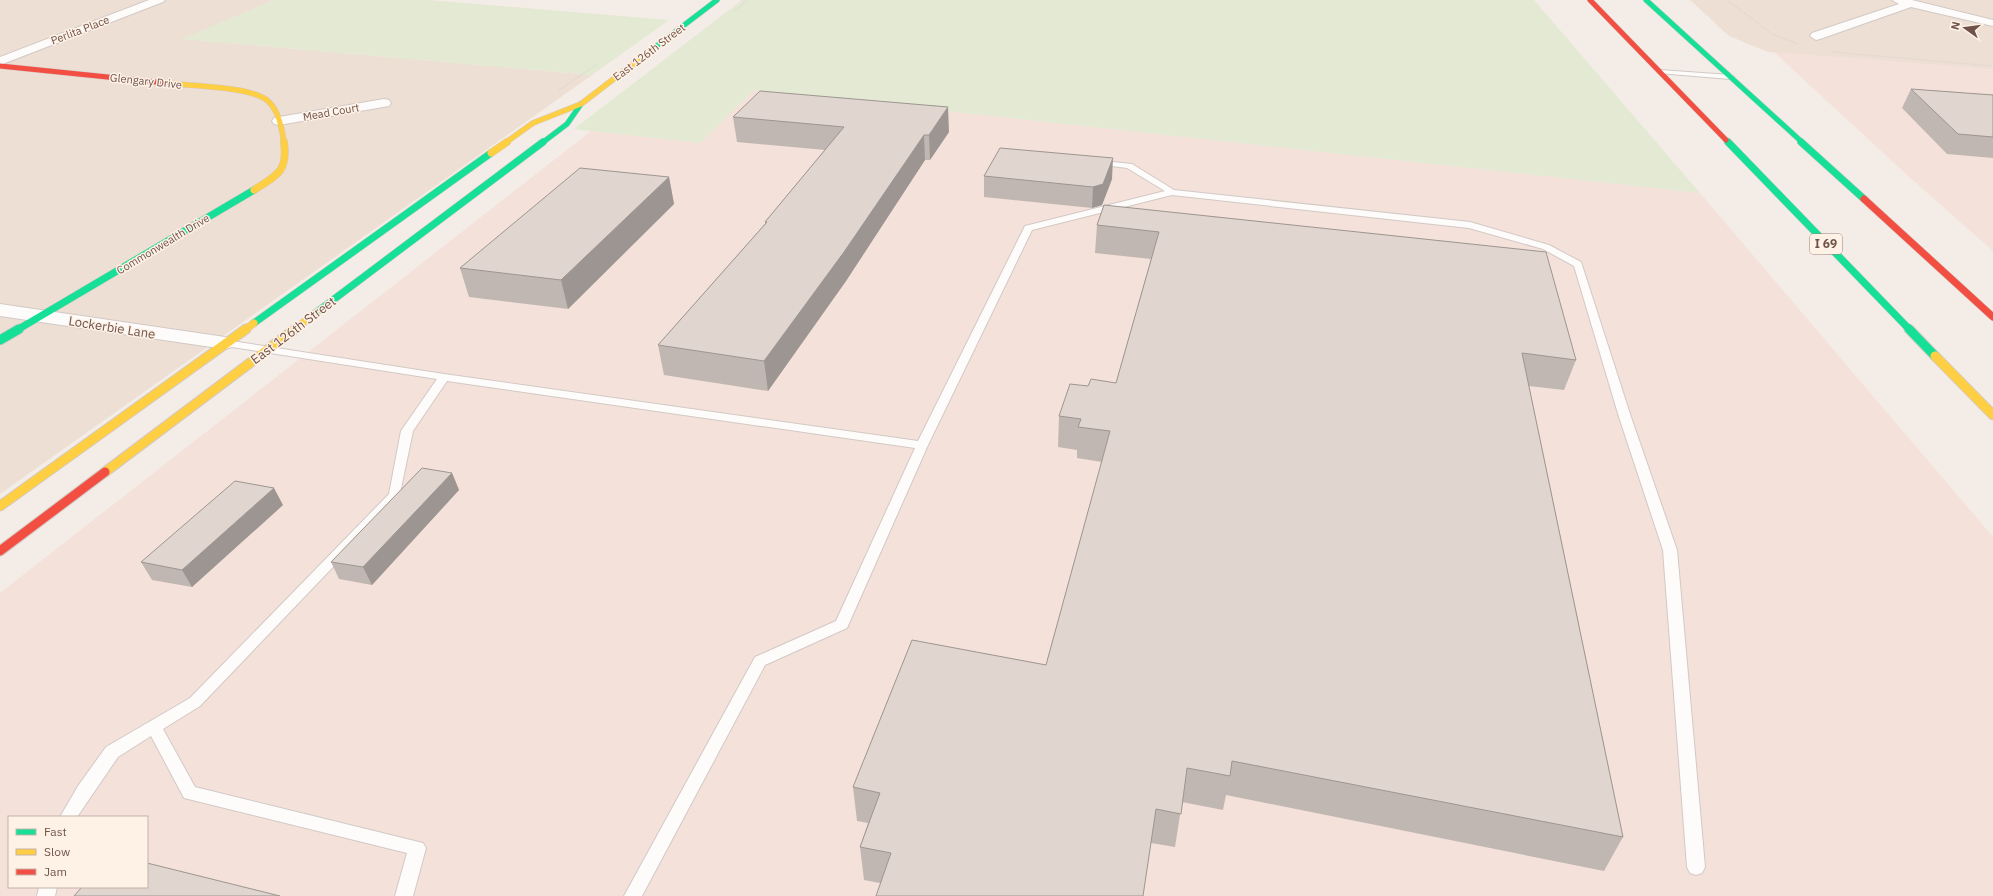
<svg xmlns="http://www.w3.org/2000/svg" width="1993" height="896" viewBox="0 0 1993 896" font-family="'IBM Plex Sans',sans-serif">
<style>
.residential{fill:#eddfd4}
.commercial{fill:#f4e1da;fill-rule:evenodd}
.green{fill:#e3e9d2}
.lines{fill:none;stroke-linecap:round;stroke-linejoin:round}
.lane-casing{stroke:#d2c9c5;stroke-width:2}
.street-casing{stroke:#d2c9c5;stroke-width:2}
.fast-far2-casing{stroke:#d3c9c4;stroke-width:6}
.fast-far1-casing{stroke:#d3c9c4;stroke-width:8}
.fast-casing{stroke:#d3c9c4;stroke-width:11}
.slow-far2-casing{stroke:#d3c9c4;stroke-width:6}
.slow-far1-casing{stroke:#d3c9c4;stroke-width:8}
.slow-casing{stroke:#d3c9c4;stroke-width:11}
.jam-far2-casing{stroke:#d3c9c4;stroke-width:6}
.jam-far1-casing{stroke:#d3c9c4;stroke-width:8}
.jam-casing{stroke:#d3c9c4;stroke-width:11}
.path{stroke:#d5ccc9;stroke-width:1.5;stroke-dasharray:0.5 1.5;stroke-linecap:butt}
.lane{fill:#fdfcfb;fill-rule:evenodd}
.street{fill:#fdfcfb;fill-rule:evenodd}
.fast-far2{stroke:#16e098;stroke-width:5}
.fast-far1{stroke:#16e098;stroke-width:7}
.fast{stroke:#16e098;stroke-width:9}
.slow-far2{stroke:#ffcf43;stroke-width:5}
.slow-far1{stroke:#ffcf43;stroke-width:7}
.slow{stroke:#ffcf43;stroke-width:9}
.jam-far2{stroke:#f24e42;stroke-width:5}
.jam-far1{stroke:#f24e42;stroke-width:7}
.jam{stroke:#f24e42;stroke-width:9}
.wall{fill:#c1b7b2}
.shaded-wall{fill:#9d9591}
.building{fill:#e0d5cf;stroke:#9d9591}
.labels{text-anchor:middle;stroke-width:3;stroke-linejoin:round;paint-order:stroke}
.far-street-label{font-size:11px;fill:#70524a;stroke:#fef2e7}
.shield{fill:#fef2e7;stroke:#9b8279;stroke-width:1}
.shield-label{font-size:12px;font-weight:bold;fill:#70524a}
.street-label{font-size:13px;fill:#70524a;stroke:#fef2e7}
</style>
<rect width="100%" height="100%" fill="#f4ede7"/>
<path class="residential" d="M0,0H274L183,39L592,75L0,494Z
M1690,0H1993V70L1768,52L1729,36Z"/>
<path class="commercial" d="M1774,52L1993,69V251L1907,175Z
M754,90L1700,193L1993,537V896H0V593L591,131L700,143ZM9,817H147V887H9Z"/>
<path class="green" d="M274,0H429L669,20L592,75L182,39Z
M742,0H1534L1700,193L754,90L700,143L574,129Z"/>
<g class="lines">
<defs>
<path id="lane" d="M1660,70L1730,75L1734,77L1730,79L1658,73V71Z
M1093,160L1132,164L1174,190L1470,222L1549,245L1581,262L1631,417L1677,550L1705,867L1702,873L1696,875L1690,873L1687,867L1663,550L1619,417L1574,266L1543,249L1469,228L1172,195L1032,230L928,445L847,628L765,665L642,896H624L755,657L836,621L915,448L447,381L413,431L399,498L200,706L163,729L195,787L423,843L426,848L413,896H395L407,853L184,798L151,736L118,757L77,817H60L78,786L106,747L190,698L389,494L401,431L437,379L225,346L220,343L221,341L225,340L444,374L918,441L1025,226L1165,191L1127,168L1096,164L1092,162Z
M39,887H57L55,896H37Z"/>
<path id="street" d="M149,0H165L163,2L0,65V57Z
M1892,0H1912L1993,20V26L1911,7L1820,39L1816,40L1810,36L1812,33L1899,4Z
M384,99L389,100L391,103L389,106L279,125L274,124L272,121L274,118L279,117Z
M0,304L225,337L232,339L235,343L232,347L225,349L0,316Z"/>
<path id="fast-far2" d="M1646,0L1803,143
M654,48L717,0
M1726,140L1729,143
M542,143L567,124L581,104"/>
<path id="fast-far1" d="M1728,142L1910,330
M1801,142L1864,199
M313,315L543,142
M254,323L491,153
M17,330L254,190"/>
<path id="fast" d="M1909,329L1935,356
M0,340L19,329"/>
<path id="slow-far2" d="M166,83C188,86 252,86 268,101C279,111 282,129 284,143
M505,143L533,123L581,104L654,48"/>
<path id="slow-far1" d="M491,153L507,142
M254,190C277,175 288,172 284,142
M245,330L254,323
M294,330L313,315"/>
<path id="slow" d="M1935,356L1993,415
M105,472L295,329
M0,506L246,329"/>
<path id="jam-far2" d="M1590,0L1726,140
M0,66L166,83"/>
<path id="jam-far1" d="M1864,199L1993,317"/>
<path id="jam" d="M0,551L105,472"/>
</defs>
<use href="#lane" class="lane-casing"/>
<use href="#street" class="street-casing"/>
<use href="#fast-far2" class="fast-far2-casing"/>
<use href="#fast-far1" class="fast-far1-casing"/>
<use href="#fast" class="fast-casing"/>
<use href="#slow-far2" class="slow-far2-casing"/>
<use href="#slow-far1" class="slow-far1-casing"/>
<use href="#slow" class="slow-casing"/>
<use href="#jam-far2" class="jam-far2-casing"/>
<use href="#jam-far1" class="jam-far1-casing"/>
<use href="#jam" class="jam-casing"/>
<path class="path" d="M1727,0L1772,34L1798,44
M734,11L748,0
M1832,52L1993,66
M559,90L596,65"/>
<use href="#lane" class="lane"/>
<use href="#street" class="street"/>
<use href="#fast-far2" class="fast-far2"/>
<use href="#fast-far1" class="fast-far1"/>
<use href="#fast" class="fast"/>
<use href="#slow-far2" class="slow-far2"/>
<use href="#slow-far1" class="slow-far1"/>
<use href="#slow" class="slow"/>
<use href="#jam-far2" class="jam-far2"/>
<use href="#jam-far1" class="jam-far1"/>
<use href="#jam" class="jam"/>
</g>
<path class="wall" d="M1911,89L1993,95V158L1947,154L1902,108Z
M733,117L949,132L930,160H925L846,281L768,391L664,375L658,345L765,224V222L825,150L737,142Z
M984,176L1112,179L1102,205L1092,208L984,197Z
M669,177L674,204L568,309L469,297L460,268Z
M1104,205L1576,360L1564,390L1529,386L1623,837L1604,871L1226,795L1223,810L1182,802L1175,847L1151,843L880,883L864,880L860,847L868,823L857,821L853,787L1046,665L1102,462L1077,458V450L1058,447L1059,416L1088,386L1116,383L1151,259L1095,253L1097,225Z
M452,473L459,490L372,585L339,579L331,562Z
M283,505L192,587L152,580L141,562Z"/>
<path class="shaded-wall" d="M948,107L949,132L930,160L929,135Z
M924,135L925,160L846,281L768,391L764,361Z
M1113,158L1112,179L1102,205L1092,208L1093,187Z
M669,177L674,204L568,309L561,280Z
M452,473L459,490L372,585L363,567Z
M274,488L283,505L192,587L182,570Z"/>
<path class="building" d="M1911,89L1993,95V137L1958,134Z
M760,91L948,107L929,135H924L844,252L764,361L658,345L767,222H765L844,127L733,117Z
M1000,148L1113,158L1103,184L1093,187L984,176Z
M580,168L669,177L561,280L460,268Z
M1104,205L1546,252L1576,360L1522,353L1623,837L1232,761L1230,776L1187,768L1181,814L1156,809L1143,896H876L891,853L860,847L880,793L853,787L912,640L1046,665L1110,431L1078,427L1081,419L1059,416L1070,384L1088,386L1091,379L1116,383L1159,232L1097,225Z
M422,468L452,473L363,567L331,562Z
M235,481L274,488L182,570L141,562Z
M147,863L280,896H74L82,887H147Z"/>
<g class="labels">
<g class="far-street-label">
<text transform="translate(80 30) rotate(-21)" y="4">Perlita Place</text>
<text transform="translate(649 52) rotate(-37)" y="4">East 126th Street</text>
<text transform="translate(146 81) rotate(6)" y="4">Glengary Drive</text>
<text transform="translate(331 112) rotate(-10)" y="4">Mead Court</text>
<text transform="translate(163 244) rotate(-31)" y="4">Commonwealth Drive</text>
</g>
<rect class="shield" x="1810" y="234" width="32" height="20" rx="3"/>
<g class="shield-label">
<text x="1826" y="248">I 69</text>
</g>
<g class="street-label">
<text transform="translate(112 327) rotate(9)" y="5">Lockerbie Lane</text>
<text transform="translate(293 330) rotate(-37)" y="5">East 126th Street</text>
</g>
</g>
<rect x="8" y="816" width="140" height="72" fill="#fef2e7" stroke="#c5b2a8"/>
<rect x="16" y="829" width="20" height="6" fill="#16e098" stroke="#c5b2a8"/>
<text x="44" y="836" font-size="12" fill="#70524a">Fast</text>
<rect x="16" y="849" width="20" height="6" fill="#ffcf43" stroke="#c5b2a8"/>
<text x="44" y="856" font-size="12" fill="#70524a">Slow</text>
<rect x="16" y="869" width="20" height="6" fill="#f24e42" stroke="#c5b2a8"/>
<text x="44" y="876" font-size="12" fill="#70524a">Jam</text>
<g transform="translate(1965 28) rotate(284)" stroke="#fef2e7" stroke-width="3" paint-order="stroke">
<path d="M0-3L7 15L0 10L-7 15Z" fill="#70524a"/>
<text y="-6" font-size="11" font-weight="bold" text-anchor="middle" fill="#70524a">N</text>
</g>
</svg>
